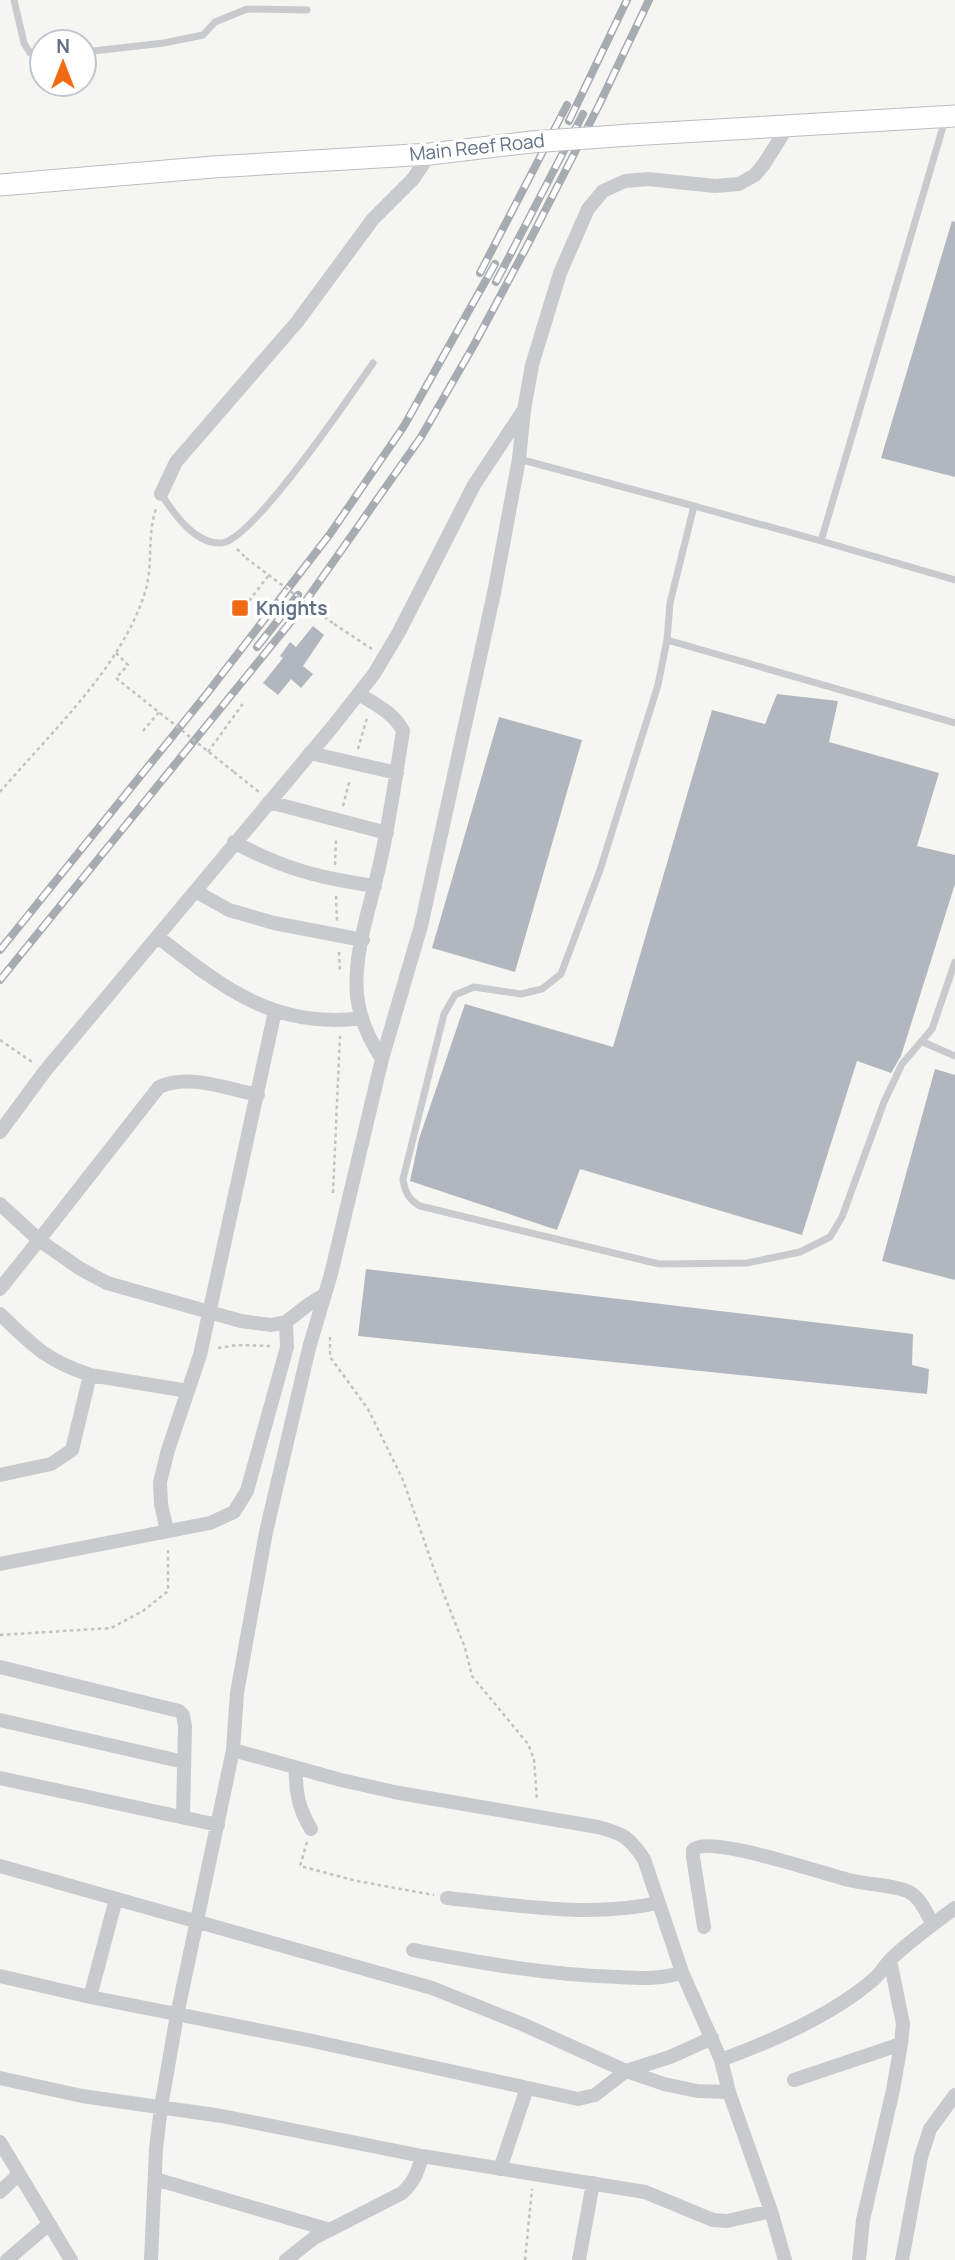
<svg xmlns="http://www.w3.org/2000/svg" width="955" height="2260" viewBox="0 0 955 2260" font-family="Manrope,sans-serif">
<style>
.building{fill:#b2b7bf}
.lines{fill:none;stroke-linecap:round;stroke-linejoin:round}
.primary-casing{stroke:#babdc1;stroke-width:23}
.path{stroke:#c0c2c4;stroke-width:2.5;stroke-dasharray:3.5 3.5;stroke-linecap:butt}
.service{stroke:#c8cace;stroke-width:7}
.minor{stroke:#c8cace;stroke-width:14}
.primary{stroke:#fff;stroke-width:21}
.rail-casing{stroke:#a7abb2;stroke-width:8}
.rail{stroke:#fff;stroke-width:5;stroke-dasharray:16;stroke-linecap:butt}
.primary-bridge-casing{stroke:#babdc1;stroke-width:23;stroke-linecap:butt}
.path-bridge{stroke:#c0c2c4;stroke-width:2.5;stroke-dasharray:3.5 3.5;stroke-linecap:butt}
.primary-bridge{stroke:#fff;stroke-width:21}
.poi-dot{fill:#f36a14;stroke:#fff;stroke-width:2.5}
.labels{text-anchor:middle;stroke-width:7;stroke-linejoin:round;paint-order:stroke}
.street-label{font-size:19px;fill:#627086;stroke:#fff}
.poi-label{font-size:19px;font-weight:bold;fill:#627086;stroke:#fff;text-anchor:start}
</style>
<rect width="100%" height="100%" fill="#f5f6f1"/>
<path class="building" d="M952,221L955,222V477L881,458Z
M313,626L324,635L303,666L313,674L301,688L291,679L278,695L263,683L283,658L280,656L290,642L296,647Z
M777,694L838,701L829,742L939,773L917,846L955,855V884L901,1056L891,1073L857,1061L802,1235L580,1169L557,1230L410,1181L419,1139L465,1004L613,1047L712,710L765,724Z
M499,717L582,740L515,972L432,948Z
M935,1069L955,1075V1280L882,1261Z
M366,1269L913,1334L912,1365L929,1369L927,1394L358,1336Z"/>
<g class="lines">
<defs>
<path id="primary" d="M630,135L955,116
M0,185L213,167L430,154L531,142"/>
</defs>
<use href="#primary" class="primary-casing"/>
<path class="path" d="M237,549L246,558
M249,601L269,575
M334,624L372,649
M116,653L128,665L116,678
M143,731L159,712
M358,749L367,718
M208,752L242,705L238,703
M234,772L259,792
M0,792C51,732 124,665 146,589C153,563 147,534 156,509
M343,806L350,779
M335,865L336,837
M336,896L337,921
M339,952L340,973
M0,1040L32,1062
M333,1193L340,1036
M330,1337V1357L368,1409L403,1480L434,1569L465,1648L472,1676L528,1744L534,1759L537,1801
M218,1348L237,1345L270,1346
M0,1635L111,1628L143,1611L168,1591V1548
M307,1842L300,1866L357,1881L434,1895
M525,2260L532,2189"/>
<path class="service" d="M14,0L24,43L30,53L42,55
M84,52L164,43L203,35L215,22L247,9L307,10
M945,120L821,541L955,580
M519,459L694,506
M161,494C174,514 195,544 221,543C252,542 352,393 373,363
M821,541L694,506L670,603L667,640L658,685L600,870L561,974L542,989L521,994L474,987L455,995L444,1014L403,1179C405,1192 408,1199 420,1206L659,1264L747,1263L800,1252L830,1237L842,1217L884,1102L902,1064L932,1029L955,962
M667,640L955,723
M923,1042L955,1056"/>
<path class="minor" d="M161,494L176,462L297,322L373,219L413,179L430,154
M359,694C375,704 394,713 403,731C396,775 390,819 380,863C371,904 353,953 357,995C359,1018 369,1039 382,1059
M310,753L397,773
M269,802L387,833
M234,842C283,869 320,878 375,886
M195,891L229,910L274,923L363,940
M158,937C222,987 275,1030 362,1018
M258,1095C227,1089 189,1073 159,1087L39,1240L79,1268L107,1283L241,1321L271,1325L286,1322L309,1304L324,1295
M0,1132L45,1071L334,725L374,674L399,632L474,485L523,411
M0,1204L39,1240L0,1289
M0,1314C33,1346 46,1360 90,1375L72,1450L51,1464L0,1475
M90,1375L188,1391
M167,1531L161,1504L160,1482L168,1450L200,1355L275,1011
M0,1564L210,1523L234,1512L247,1491L287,1347L286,1322
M0,1667L179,1711L183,1715L185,1726L183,1816
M0,1720L184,1762
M233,1750L341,1780L399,1793L598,1827C624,1834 629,1837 644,1859L682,1972L721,2060L729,2092L771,2211L785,2260
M296,1768C295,1792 299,1809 311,1829
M0,1778L218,1825
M0,1866L432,1988L522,2024L626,2071L664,2084L697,2091L729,2092
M447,1898C516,1905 589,1918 658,1903
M704,1927L693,1857V1850C709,1834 824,1874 849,1880C868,1885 889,1884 907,1891C920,1896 926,1913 933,1924
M413,1950C481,1963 548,1975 618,1977C638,1978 663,1980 682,1972
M0,1976L90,1997L308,2040L578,2099L595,2095L626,2071L670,2057L712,2038
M90,1997L116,1899
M721,2060C772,2041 833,2015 874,1979C881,1973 885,1965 891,1959C911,1940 933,1924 955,1908
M0,2078L82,2096L222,2116L422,2156L645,2192L713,2220L727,2221L771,2211
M794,2080L901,2044
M0,2142L71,2260
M500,2169L527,2088
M155,2179L330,2230
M0,2192L19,2174
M7,2260L49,2224
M151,2260L156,2149L161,2107L177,2015L233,1750L237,1693L266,1532L309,1348L331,1274L382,1059L421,926L494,593L519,459L524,410L532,365L560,273L588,209L603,191L625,181L648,179L715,186L739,184L755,175L764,164L788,126
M286,2260L314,2238L402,2193C414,2182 418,2172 422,2156
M579,2260L593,2183
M859,2260L863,2220L893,2090L901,2044L903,2024L890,1960
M902,2260L921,2157L930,2129L955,2095"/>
<use href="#primary" class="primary"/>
<defs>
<path id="rail" d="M569,121L627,0
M480,273L567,105
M496,282L583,114
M257,647L298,595
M0,950L209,691L330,534L404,426L495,264
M0,980L293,619L421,437L474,345L527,246L599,105L649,0"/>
</defs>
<use href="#rail" class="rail-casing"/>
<use href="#rail" class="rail"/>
<defs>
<path id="primary-bridge" d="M531,142L630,135"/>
</defs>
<use href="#primary-bridge" class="primary-bridge-casing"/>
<path class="path-bridge" d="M246,558L334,624
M116,678L234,772"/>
<use href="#primary-bridge" class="primary-bridge"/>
</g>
<rect class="poi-dot" x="231" y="599" width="18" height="18" rx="3.5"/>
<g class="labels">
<g class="street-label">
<text transform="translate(477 147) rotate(-6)" y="7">Main Reef Road</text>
</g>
<g class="poi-label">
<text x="256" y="615">Knights</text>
</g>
</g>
<g transform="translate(63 63)"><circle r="33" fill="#ffffff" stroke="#c0c6cf" stroke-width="2"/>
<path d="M0-5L12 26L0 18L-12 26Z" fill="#f36a14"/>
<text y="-10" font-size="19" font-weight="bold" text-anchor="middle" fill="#627086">N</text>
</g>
</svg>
